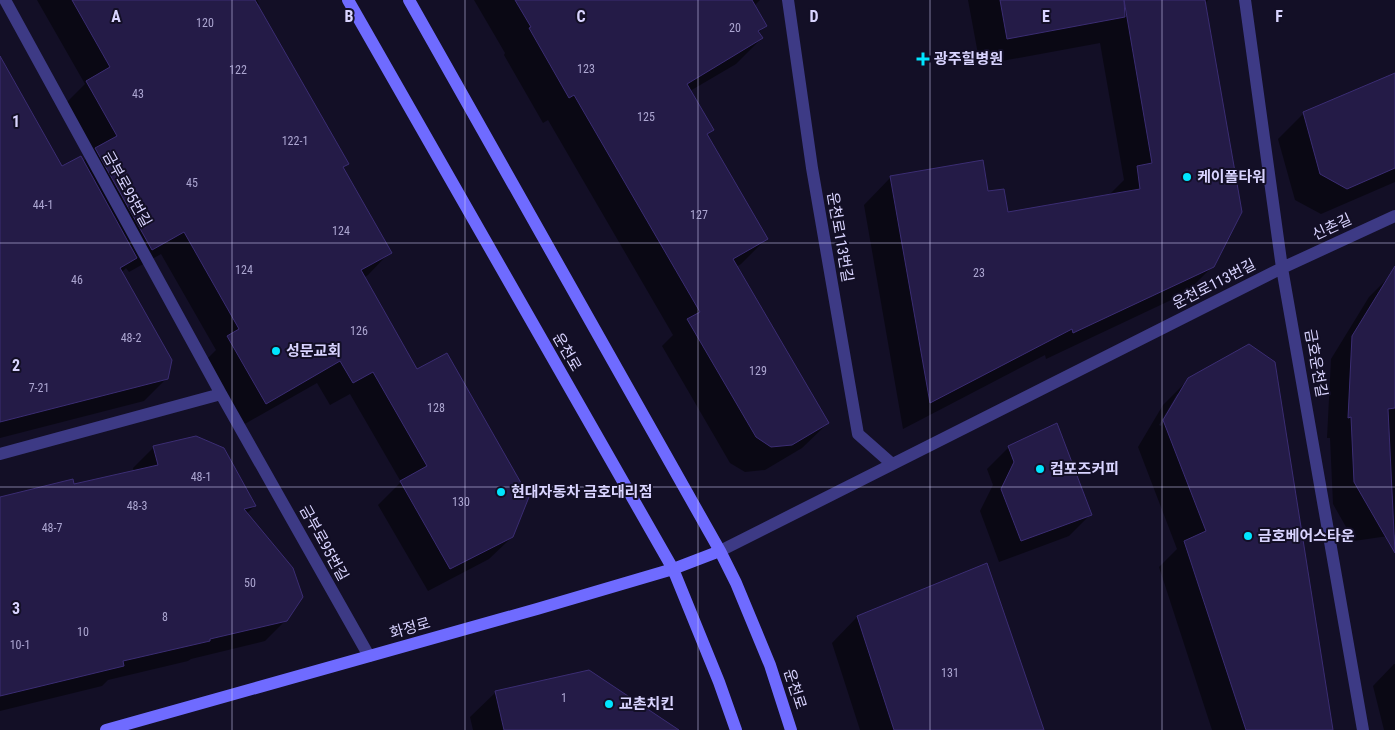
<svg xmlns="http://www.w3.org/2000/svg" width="1395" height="730" viewBox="0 0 1395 730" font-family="'Roboto Condensed','Noto Sans KR',sans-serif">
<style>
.shadow{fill:#0007;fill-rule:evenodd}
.building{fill:#241b47;stroke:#3b2d73}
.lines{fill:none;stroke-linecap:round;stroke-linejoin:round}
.street{stroke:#3d3a85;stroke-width:12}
.secondary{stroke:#6f6bff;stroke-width:12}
.grid{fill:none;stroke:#d9d4ff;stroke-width:1;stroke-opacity:0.55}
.poi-dot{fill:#00e5ff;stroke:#130f26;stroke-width:2}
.labels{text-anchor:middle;stroke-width:4;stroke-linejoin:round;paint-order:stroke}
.number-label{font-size:12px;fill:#aca6d1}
.poi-label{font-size:15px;font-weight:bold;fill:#d9d4ff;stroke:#130f26;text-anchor:start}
.street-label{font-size:15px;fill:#d9d4ff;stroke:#130f26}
.grid-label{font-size:16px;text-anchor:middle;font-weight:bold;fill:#d9d4ff;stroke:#130f26;stroke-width:4;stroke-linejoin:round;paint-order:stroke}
</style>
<rect width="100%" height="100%" fill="#130f26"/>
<path class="shadow" d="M37,0H257L259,4L257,5L347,164L342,169L390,252L368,275L363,278L512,537L489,559L428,591L378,505L401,482L350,394L330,405L317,383L243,425L206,360L216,350L161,254L129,272L126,268L121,273L167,378L144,401L0,438V57L62,168L83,162L91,153L64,105L85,84Z
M474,0H760L754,6L766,25L758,33L762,38L736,64L690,91L713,130L706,136L767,238L741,264L736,267L828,423L802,448L765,470L745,472L730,463L662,346L673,335L548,120L543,123L504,55L505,53Z
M968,0H1208L1205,4L1213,266L1186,293L1046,359L1045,355L903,429L864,205L891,177L987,192L1007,214L1110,195V194L1124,180L1100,43L980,65Z
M1395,74V182L1321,214L1295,200L1278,139L1304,113Z
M1395,273V535L1354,541L1333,504L1330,438H1327L1331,359L1369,297L1391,275Z
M1189,379L1331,730H1212L1159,567L1177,549L1138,447L1163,405ZM1177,394H1180L1161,426L1159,425Z
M154,447L255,506L246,514L286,620L265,641L191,659L188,661L108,680L102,686L0,711V498L73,485L134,471L133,468Z
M1009,447L1090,515L1069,536L999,562L980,511L993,485L987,469Z
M986,565L1043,730H860L832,643L857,617Z
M1394,664H1395V730H1384L1373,686Z
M496,692L650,730H473L470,717Z"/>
<path class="building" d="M72,0H255L349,164L343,167L392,253L361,270L417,369L447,353L529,497L513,537L450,569L400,481L427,466L373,372L353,383L340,361L266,404L227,336L239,329L184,232L152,250L95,148L117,136L86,81L110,67Z
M515,0H752L767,26L758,31L763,38L687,84L714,130L707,134L768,239L733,259L829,423L792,445L771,447L756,437L687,319L700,312L574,95L569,98L529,28L531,27Z
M1000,0H1124L1125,17L1007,39Z
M1124,0H1205L1242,212L1214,267L1073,333L1072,329L930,403L890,176L983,160L988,191L1004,189L1008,212L1140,189L1137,166L1152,163Z
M0,56L62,166L81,156L137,258L120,268L172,360L168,379L0,422Z
M1395,73V168L1347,189L1320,174L1303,112Z
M1395,266V408L1388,409L1395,553L1354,482L1351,417L1348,418L1352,336Z
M1249,344L1275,362L1333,730H1246L1184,541L1206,531L1163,420L1188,378Z
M1057,423L1092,515L1021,541L1001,489L1014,462L1008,446Z
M196,436L224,448L256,506L244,509L293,568L303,597L287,621L210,639V641L123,661L124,666L0,696V497L73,479L74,484L158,465L153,446Z
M987,563L1044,730H894L857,616Z
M589,670L679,730H504L495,691Z"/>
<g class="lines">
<path class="street" d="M5,0L221,394L369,656
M788,0L812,168L858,434L892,464
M1245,0L1282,268L1363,730
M0,454L221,394
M720,551L1282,268L1395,216"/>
<path class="secondary" d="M348,0L673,569L719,682L736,730
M409,0L720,551L736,583L770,665L791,730
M106,730L537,609L673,569L720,551"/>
</g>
<path class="grid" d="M232,0V730M465,0V730M698,0V730M930,0V730M1162,0V730M0,243H1395M0,487H1395"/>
<g class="poi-dot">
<path d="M920.5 51.5h5v5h5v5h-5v5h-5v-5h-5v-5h5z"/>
<circle cx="1187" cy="177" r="5"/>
<circle cx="276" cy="351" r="5"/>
<circle cx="1040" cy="469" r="5"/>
<circle cx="501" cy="492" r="5"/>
<circle cx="1248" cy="536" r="5"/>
<circle cx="609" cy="704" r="5"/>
</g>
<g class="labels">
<g class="number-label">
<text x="205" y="27">120</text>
<text x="735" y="32">20</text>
<text x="586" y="73">123</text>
<text x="238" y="74">122</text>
<text x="138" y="98">43</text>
<text x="646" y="121">125</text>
<text x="295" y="145">122-1</text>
<text x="192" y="187">45</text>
<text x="43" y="209">44-1</text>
<text x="699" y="219">127</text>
<text x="341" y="235">124</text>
<text x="244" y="274">124</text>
<text x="979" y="277">23</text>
<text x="77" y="284">46</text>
<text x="359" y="335">126</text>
<text x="131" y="342">48-2</text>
<text x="758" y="375">129</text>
<text x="39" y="392">7-21</text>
<text x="436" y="412">128</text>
<text x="201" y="481">48-1</text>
<text x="461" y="506">130</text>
<text x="137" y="510">48-3</text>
<text x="52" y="532">48-7</text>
<text x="250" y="587">50</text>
<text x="165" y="621">8</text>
<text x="83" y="636">10</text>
<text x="20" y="649">10-1</text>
<text x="950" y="677">131</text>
<text x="564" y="702">1</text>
</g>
<g class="poi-label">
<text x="934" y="64">광주힐병원</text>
<text x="1197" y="182">케이폴타워</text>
<text x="286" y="356">성문교회</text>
<text x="1050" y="474">컴포즈커피</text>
<text x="511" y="497">현대자동차 금호대리점</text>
<text x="1258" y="541">금호베어스타운</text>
<text x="619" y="709">교촌치킨</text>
</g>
<g class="street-label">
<text transform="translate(127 189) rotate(61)" y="5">금부로95번길</text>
<text transform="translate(1332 227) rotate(-25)" y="5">신촌길</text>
<text transform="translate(840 237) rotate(80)" y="5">운천로113번길</text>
<text transform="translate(1214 284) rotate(-27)" y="5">운천로113번길</text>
<text transform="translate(567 352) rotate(60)" y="5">운천로</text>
<text transform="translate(1316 363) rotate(80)" y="5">금호운천길</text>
<text transform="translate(324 543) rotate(61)" y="5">금부로95번길</text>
<text transform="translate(410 628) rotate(-16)" y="5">화정로</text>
<text transform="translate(795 689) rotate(72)" y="5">운천로</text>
</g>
</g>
<g class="grid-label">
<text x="116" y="22">A</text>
<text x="349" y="22">B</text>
<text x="581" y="22">C</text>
<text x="814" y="22">D</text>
<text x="1046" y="22">E</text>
<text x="1279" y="22">F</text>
<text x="16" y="127">1</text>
<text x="16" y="371">2</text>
<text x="16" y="614">3</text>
</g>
</svg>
